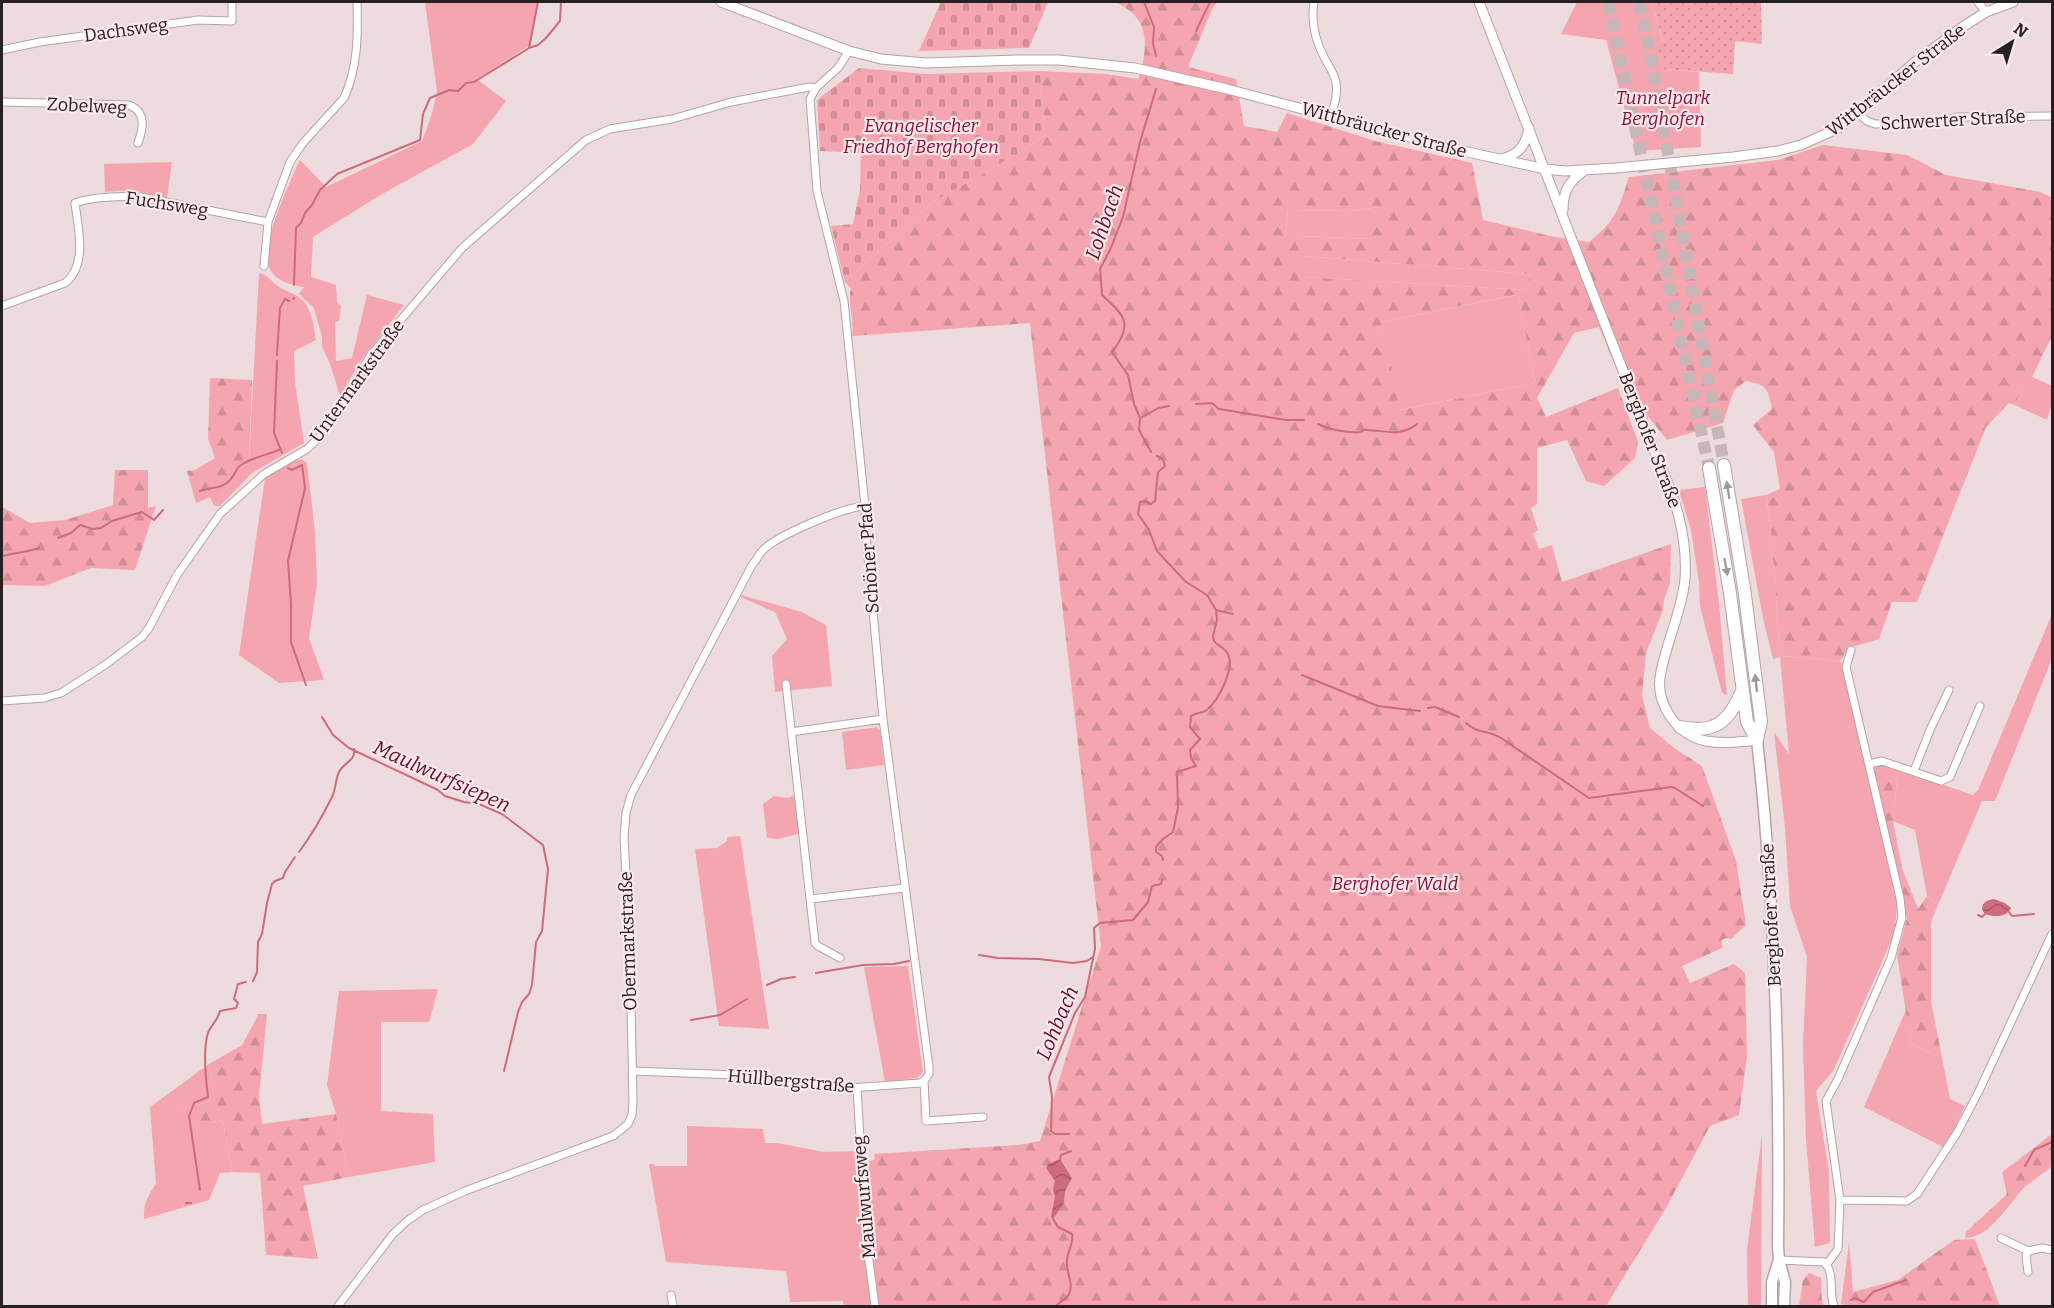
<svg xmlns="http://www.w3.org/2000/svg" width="2054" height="1308" viewBox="0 0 2054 1308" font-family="Bitter,serif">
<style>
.green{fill:#f5a5b0}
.forest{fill:url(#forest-firs);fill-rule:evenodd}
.cemetery{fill:url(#cemetery-stones)}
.garden{fill:url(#garden-dots)}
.water{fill:url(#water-waves)}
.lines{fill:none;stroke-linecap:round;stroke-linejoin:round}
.stream{stroke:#ce6b7c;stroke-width:2}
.highway-tunnel{stroke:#c6b6b7;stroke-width:12;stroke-dasharray:12 6;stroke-linecap:butt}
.street-casing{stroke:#b5a3a5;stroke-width:9}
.secondary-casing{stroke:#b5a3a5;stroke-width:11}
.primary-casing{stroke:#b5a3a5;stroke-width:13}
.highway-casing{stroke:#b5a3a5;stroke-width:14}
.street{stroke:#fff;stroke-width:7}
.secondary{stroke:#fff;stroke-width:9}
.primary{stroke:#fff;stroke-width:10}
.highway{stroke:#fff;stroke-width:12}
.oneway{fill:#9e9b9b}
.labels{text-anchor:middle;stroke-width:4.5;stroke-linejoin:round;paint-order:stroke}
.street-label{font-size:18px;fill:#272021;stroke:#fbe8ea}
.park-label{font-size:18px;font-style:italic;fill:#8a0d36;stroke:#fbe8ea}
.water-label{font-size:20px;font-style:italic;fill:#680b27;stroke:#fbe8ea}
</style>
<defs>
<pattern id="forest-firs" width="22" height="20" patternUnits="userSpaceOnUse" patternTransform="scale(1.5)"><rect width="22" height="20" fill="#f5a5b0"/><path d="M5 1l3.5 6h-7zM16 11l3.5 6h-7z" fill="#d28e97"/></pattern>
<pattern id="cemetery-stones" width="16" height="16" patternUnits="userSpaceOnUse" patternTransform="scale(1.5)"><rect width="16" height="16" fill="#f5a5b0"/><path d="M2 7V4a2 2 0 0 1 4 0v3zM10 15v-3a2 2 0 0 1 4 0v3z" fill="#d28e97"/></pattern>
<pattern id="garden-dots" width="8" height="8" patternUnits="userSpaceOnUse" patternTransform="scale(1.5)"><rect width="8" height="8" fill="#f5a5b0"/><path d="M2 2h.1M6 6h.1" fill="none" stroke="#d28e97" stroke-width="1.8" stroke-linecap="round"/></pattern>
<pattern id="water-waves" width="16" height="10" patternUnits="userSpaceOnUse" patternTransform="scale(1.5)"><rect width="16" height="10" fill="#ce6b7c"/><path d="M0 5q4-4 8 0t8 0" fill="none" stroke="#a75865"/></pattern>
</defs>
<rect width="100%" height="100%" fill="#eedbdd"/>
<path class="green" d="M425,2H538L531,44L477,79L506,101L473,144L382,194L313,237L311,277L336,285L337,302L341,306L339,321L335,322L336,361L352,358L367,295L404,305L360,362L340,396L330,364L322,346V337L314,308L299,294L304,287C292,285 278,282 271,271C257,249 290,182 300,160L326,187L422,141L431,117L437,92Z
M1577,2H1652L1663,43H1658L1663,69L1699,72L1701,147L1636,151L1606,40L1561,34Z
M172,162L167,198L132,190L105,192L104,164Z
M1380,207L1372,239L1301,236L1285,239L1288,210L1349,211Z
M1304,256L1530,274L1528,290L1303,277Z
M259,273C268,275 272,282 279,287C286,291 295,294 301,299C312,308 314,327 316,340L294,351L295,382L304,443L252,473L220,506H214L232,482L237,468L249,460Z
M1515,295L1518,296L1535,383L1399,410L1382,322Z
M2026,374L2052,386V404L2047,420L2015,405Z
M302,459L307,463L315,532L317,584L309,638L324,680L279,683L239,655L265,478L295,461Z
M1705,487L1719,603L1727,695L1722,693L1700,606L1699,583L1691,530L1679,490Z
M1766,495L1771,530L1780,656L1840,661L1845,673L1897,903L1895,931L1879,969L1833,1071L1816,1091L1829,1172L1830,1243L1815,1247L1806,1140L1803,1046L1807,957L1790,906L1785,828L1774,732L1789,754L1780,657L1773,659L1763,618L1741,499Z
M741,595L802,612L826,625L832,686L775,692L772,656L787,639L775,612L740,597Z
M2052,614V658L1995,801H1982L1938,905L1927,896L1915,830L1893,821L1898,769L1973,795L1978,790Z
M877,727L880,730L884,765L846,770L842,732Z
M793,795L795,802H797L801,833L777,839L767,838L763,804L774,796L789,798Z
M740,836L769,1029L719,1026L695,849L717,848L727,841V837Z
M908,966L923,1072L917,1078L885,1082L864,967Z
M438,989L429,1022H381V1111L433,1114L435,1162L349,1177L336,1114L327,1085L339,991Z
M1906,1010L1911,1044L1942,1058L1950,1099L1965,1106L1945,1148L1864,1107Z
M209,1064L215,1100L183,1109L186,1124L196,1119L199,1132L212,1122L223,1120L232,1172L220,1173L209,1200L144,1219C143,1205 148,1195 156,1184L150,1107Z
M687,1126L763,1129L765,1143H777L824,1152L858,1151L873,1306H844L843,1301L790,1302L786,1271L666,1262L649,1164H654L655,1166H687Z
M1762,1134L1761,1306H1748L1747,1250Z"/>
<path class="forest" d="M1116,2H1218L1213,7L1188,67L1236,79L1244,126L1277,132L1287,113L1375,141L1472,163L1483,220L1550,236L1589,242C1616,221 1619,208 1629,177L1778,160L1823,145L1907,155L1946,175L2041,192L2052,198V336L2032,377L2026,375L2015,405L2009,403L1986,427L1917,602H1892L1879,639L1849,648L1840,661L1780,656L1771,530L1766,495L1780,489L1774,452L1753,425L1772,409C1768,388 1767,385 1746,381L1734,390L1723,423L1667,440L1623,385L1599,327L1574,333L1537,398L1546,417L1618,388L1638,442L1635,458L1604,486L1586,481L1567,440L1537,448V504L1531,508L1538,530L1533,534L1539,549L1552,545L1562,582L1671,544L1670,583L1664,600L1663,610L1646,653L1642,695L1650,728L1674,748L1702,766L1736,861L1746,925L1731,939L1726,938L1722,940V948L1682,966L1690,983L1734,964L1745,973L1747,1056L1739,1115L1710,1126L1666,1208L1606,1306H878L868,1238L865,1167L868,1162L875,1159L874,1154L1019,1145L1040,1141L1101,946L1030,323L852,336C855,319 847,304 851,288L845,282L934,201L1019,153L1045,135L1040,71L1106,74L1138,79C1145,62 1150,30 1135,16C1130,10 1122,6 1116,2ZM1379,207L1371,239L1301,236L1285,238L1288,210L1349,211ZM1304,256L1529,274H1530L1527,290L1304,277ZM1514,295L1518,296L1535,383L1400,410L1382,322Z
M210,378L252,380L249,461L237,468L232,482L214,506L210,497L196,503L187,471L195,470L215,458L208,439Z
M115,470H148V508L156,506L135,570L91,568L45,586L2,585V507L30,523L65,520L113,505Z
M1882,764L1898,769L1893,821L1902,868L1918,909L1927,896L1938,905L1931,922V1001L1942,1058L1911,1044L1897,955L1907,918L1873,767Z
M259,1014H267L259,1096L262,1124L336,1114L349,1177L303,1186L318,1259L266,1255L260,1173L232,1172L223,1120L212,1122L213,1129L199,1133L196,1120L186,1124L183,1109L215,1100L209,1064L242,1045Z
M2052,1134V1166C2044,1173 2034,1179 2026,1186C2008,1203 1992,1237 1965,1238L1966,1232L2007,1194L2002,1172Z
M1975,1239L2000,1306H1846L1841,1304L1849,1242L1853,1292L1898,1280L1954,1240Z
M1809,1273L1821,1278L1822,1301L1824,1306H1799L1803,1280Z"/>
<path class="cemetery" d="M941,2H1048L1029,48L919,51Z
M859,68L926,74L1040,71L1045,135L1019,153L934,201L845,282L831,226L853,224L860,189L861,153L820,151L817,100Z"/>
<path class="garden" d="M1652,2H1761L1762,44L1735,41L1733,74L1663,69L1657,43L1663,42Z"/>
<path class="water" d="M1994,899L2005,903L2011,908C2006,918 1994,917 1985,914C1978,906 1985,900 1994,899Z
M1060,1159L1072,1178L1065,1191L1064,1203L1053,1219L1051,1217L1055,1196L1053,1190L1055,1181L1046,1168L1048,1164Z"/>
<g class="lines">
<path class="stream" d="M1144,2L1154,27L1153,43L1156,56
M1196,31L1210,2
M529,48L538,2
M294,285L296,228L301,223L305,213L312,205L320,190L337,174L420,140L423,114L430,98L449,90L458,91L466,83L474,82L529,48L538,45L546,38L560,21L561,2
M293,299L294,298
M277,355L280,308L285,299L289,301
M277,361L274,433L282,453
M1196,404L1212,403L1219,409L1286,420H1304
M1142,417L1158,408L1169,406
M1318,424C1328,429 1346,433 1359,432C1367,431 1359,429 1368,430C1386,431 1401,437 1417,424
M1151,452L1139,430L1140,418L1134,404L1128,375L1112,352C1134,324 1125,316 1102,295L1100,269L1110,250L1123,217L1140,142L1156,89
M1157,456L1163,459L1165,466L1158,472L1155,501L1151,504L1145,501L1140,502L1138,514L1149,530L1157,551L1186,582L1207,595L1216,610L1217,620L1213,636L1214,641C1218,646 1225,648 1228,654C1235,668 1219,699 1208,709C1203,714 1197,712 1191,716L1190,727L1200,739L1190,750L1191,758L1196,766L1177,772L1178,808L1173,832L1163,839L1156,847V852L1162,856L1163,860
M288,468L292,470L302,465L305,488L288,561L291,604V642L306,685
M200,491C210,487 223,489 230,480C235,475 236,468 241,465C253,457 268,455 281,449
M58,538L71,533L80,525L93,529L101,528L112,521L138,513L142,512L154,520L163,510
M2,556C14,553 26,552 39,548
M1216,610L1233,614
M1302,675L1378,706L1420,711
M1428,708L1435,707L1459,717
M322,717L333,735L349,748L438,790L445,796L464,802L479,804L502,814L543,845L548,869L542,931L536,942L532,985L529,994L522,1002L518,1012L504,1071
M1466,723C1480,735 1486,729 1501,738L1589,798L1671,787L1675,788L1703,806
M299,852C311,836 322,817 331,799C336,791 335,780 339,772C344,762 356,761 354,749
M2009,912L2012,916L2034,914
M1978,915L1982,917L1985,914
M979,955L998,958L1039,959L1073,963L1087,961L1093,957
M816,973L863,965L894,964L909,961
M253,981L257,972L258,942L262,934L267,903L272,884L275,881L283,878L285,872L295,857
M767,985L781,979L795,977
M691,1020L720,1015L747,999
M1069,1134H1055L1051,1131L1052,1097L1049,1077L1075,1013L1085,997L1095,949L1094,928L1100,923L1133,920L1148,902L1152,886L1161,884L1162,880
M1060,1159L1061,1155L1071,1151
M2025,1166L2034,1150L2052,1142
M200,1190L189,1116L194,1103L208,1097C206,1081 203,1048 208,1033C211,1025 218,1020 220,1011L236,1008L238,1003L234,999L238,984L246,982
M186,1203H191
M1053,1219L1058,1227L1072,1234C1074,1244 1067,1252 1067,1261C1066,1273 1074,1283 1069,1294C1066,1300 1059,1302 1056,1306
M1851,1300L1854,1298L1864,1302L1873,1292L1906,1280"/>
<path class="highway-tunnel" d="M1608,2L1709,468
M1639,2L1646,32L1724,465"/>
<defs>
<path id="street" d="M1314,2C1311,21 1315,40 1324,57C1328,65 1335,74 1336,83C1338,95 1334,105 1331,116
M1978,2L1986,12
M2,50L40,42L198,20L232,21V2
M849,51L838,68L816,88L810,99L817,191L844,301L865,506L866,535L883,719L929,1067V1074L924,1081
M2,102L129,105C147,112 143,129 138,143
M1858,113L1867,121L1875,124L1938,122L1957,117L2052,116
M264,266L268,222L290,162L303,143L344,98C358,68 358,34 357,2
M2,306L65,283C88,265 78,228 75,203C96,196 120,196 141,197L268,222
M786,684L815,943L818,946L840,958
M2,701L44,698L61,693L105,665L142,637L149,628L177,575L220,514L264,474L307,449L321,436L341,408L370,356L462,248L586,140L610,129L672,119L731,102L809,87L816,88
M791,732L883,719
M1869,764L1882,761L1941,781L1950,777L1980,706
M1914,771L1930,730L1949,690
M811,899L905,888
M633,1071L737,1075L850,1088L920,1083L924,1081
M924,1081L926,1121L983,1117
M857,1088L866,1238L875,1306
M1840,1200L1907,1201L1917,1194L1957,1133L1979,1091L2052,934
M2001,1238L2028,1251L2042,1248L2052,1250
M2028,1251L2026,1256L2028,1272
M1779,1260L1824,1262C1836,1274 1828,1292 1834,1306
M1827,1264L1838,1249L1840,1200L1826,1101L1838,1079L1891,958L1902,917L1900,898L1846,667L1851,650
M671,1295L673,1306
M338,1306L393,1234L407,1221L423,1210L465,1191L613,1136L628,1124L632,1115L633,1102L630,956L624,837L626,813L631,795L752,565C756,561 759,554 763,550C778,535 844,507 865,506"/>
<path id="secondary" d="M721,2L849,51L881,59L925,63L1020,60H1059L1135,68L1227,89L1454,149L1545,169L1565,171L1616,168L1733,157L1778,151L1801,145L1839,128L1914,63L1961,28L1986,12L2013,2
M1479,2L1656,455C1674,494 1688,535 1685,579C1682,611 1667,640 1661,672C1654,702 1676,735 1706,741C1723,744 1740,742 1757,740
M1501,159C1519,155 1526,145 1529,128
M1563,210C1563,191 1569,181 1585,170"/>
<path id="primary" d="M1757,740C1776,908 1780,1077 1778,1246L1779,1260L1785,1282L1784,1306
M1772,1306V1282L1779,1260"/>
<path id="highway" d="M1724,465L1744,588L1761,721L1757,740
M1709,468L1730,593L1747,722L1757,740
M1680,727C1715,734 1728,723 1742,691"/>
</defs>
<use href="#street" class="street-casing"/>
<use href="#secondary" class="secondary-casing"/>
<use href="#primary" class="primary-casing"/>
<use href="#highway" class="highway-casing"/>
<use href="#street" class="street"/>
<use href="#secondary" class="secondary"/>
<use href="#primary" class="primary"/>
<use href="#highway" class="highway"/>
</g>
<defs><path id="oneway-solid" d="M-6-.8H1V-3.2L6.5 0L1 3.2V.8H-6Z" transform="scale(1.5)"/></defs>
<g class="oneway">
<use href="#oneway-solid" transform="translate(1728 490) rotate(-99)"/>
<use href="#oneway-solid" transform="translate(1726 567) rotate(80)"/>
<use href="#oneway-solid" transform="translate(1756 683) rotate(-97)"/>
</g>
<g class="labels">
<g class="street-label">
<text transform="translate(126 30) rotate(-8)" y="6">Dachsweg</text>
<text transform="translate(1896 80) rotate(-38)" y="6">Wittbräucker Straße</text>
<text transform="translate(87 106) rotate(3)" y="6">Zobelweg</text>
<text transform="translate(1953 120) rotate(-3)" y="6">Schwerter Straße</text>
<text transform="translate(1384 130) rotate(15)" y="6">Wittbräucker Straße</text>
<text transform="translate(167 204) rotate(9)" y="6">Fuchsweg</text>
<text transform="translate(357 381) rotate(-54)" y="6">Untermarkstraße</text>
<text transform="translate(1650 440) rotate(69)" y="6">Berghofer Straße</text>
<text transform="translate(869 558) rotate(-94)" y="6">Schöner Pfad</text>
<text transform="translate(1771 915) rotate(-93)" y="6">Berghofer Straße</text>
<text transform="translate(628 941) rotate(-92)" y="6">Obermarkstraße</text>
<text transform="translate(791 1081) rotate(5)" y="6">Hüllbergstraße</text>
<text transform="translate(864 1197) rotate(-95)" y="6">Maulwurfsweg</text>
</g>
<g class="park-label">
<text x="1663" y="104">Tunnelpark<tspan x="1663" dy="21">Berghofen</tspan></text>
<text x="921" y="132">Evangelischer<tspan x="921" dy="21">Friedhof Berghofen</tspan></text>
<text x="1395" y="890">Berghofer Wald</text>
</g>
<g class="water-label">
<text transform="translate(1104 222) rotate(-71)" y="7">Lohbach</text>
<text transform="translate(442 776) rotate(24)" y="7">Maulwurfsiepen</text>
<text transform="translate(1057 1023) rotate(-67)" y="7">Lohbach</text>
</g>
</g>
<rect width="2054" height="1308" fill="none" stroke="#272021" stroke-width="6"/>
<g transform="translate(2012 42) rotate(37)" stroke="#fbe8ea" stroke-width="4.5" paint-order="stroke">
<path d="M0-4.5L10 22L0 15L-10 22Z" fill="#272021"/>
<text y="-9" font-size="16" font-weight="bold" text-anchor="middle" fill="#272021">N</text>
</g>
</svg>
